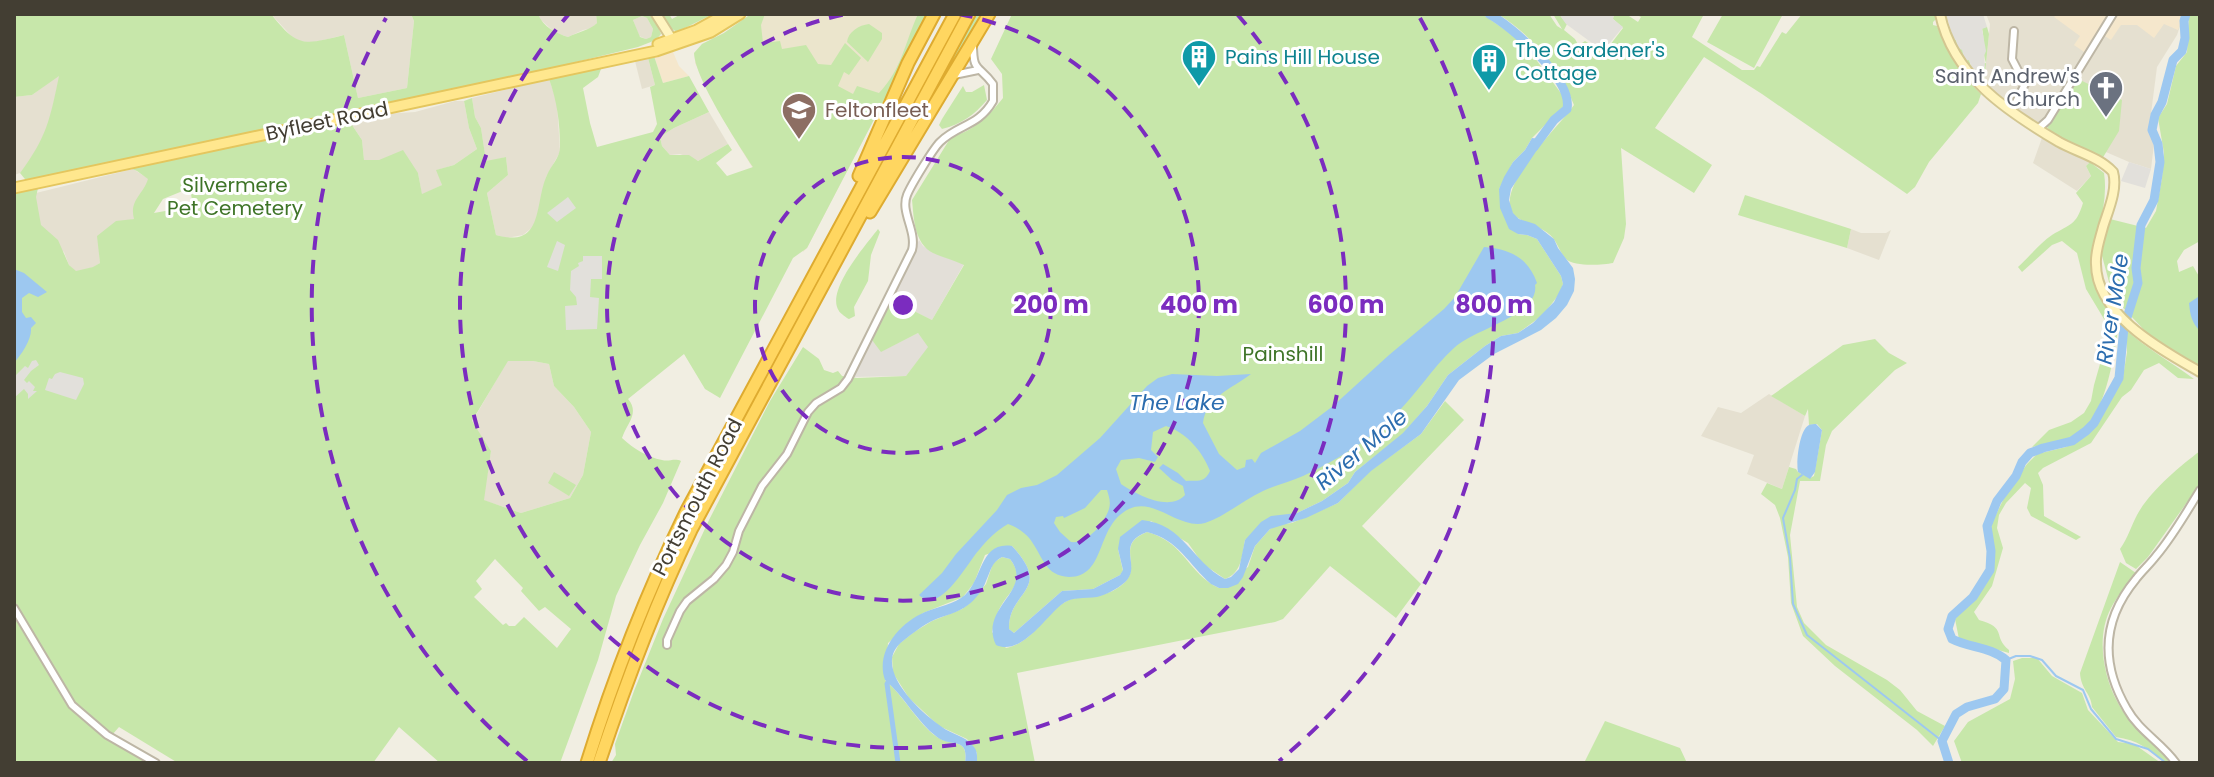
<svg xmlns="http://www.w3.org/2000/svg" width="2214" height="777" viewBox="0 0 2214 777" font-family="Poppins,sans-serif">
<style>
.residential{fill:#e5e0d0}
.commercial{fill:#f5e7cc}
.industrial{fill:#e3dfd8}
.education{fill:#ebe5cc}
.green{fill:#c7e7aa;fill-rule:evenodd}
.parking{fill:#e2e0db}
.water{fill:#9dc8f0;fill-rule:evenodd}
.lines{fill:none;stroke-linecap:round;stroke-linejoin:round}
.stream{stroke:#9dc8f0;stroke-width:2}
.canal{stroke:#9dc8f0;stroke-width:5}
.river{stroke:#9dc8f0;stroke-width:9}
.street-casing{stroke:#bdb6a5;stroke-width:10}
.secondary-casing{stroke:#d3c691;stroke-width:12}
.primary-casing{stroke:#e4c65e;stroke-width:13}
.highway-casing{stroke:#deab30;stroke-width:15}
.street{stroke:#fff;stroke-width:6}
.secondary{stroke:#fff4bf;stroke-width:8}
.primary{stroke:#ffe78e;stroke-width:9}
.highway{stroke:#ffd660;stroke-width:11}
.ring{fill:none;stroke:#7b2cbf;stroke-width:4;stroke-dasharray:14 10}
.labels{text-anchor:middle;stroke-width:6;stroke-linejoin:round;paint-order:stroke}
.culture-label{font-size:20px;fill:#0d838f;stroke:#fff;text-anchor:start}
.worship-label{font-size:20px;fill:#5b616d;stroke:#fff;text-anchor:end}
.education-label{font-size:20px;fill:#785e54;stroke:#fff;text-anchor:start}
.street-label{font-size:20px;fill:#433e33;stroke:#fff}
.park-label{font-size:20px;fill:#3e7427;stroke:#fff}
.water-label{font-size:22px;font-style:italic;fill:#2c6daf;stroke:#fff}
.centre{fill:#7b2cbf;stroke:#fff;stroke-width:4}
.ring-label{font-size:24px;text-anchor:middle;font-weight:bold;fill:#7b2cbf;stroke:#fff;stroke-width:6;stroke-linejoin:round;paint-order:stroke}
</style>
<rect width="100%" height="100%" fill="#f1eee2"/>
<path class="residential" d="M271,14H411L414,21L407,88L358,98L344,35L312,43L295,40Z
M538,14H596L597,23L592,28L583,30L568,37L554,32L540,19Z
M1986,14H2184L2177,35L2157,67L2149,129L2154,144L2151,169L2129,162L2032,120L1984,84L1990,24Z
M642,16L647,18L653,29L651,37L646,39L639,36L633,20Z
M648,58L655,85L642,89L635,61Z
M60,74L49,125L37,151L20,173L14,175V97L32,95Z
M549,79L557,102L560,152L546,177L538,215L534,226L523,235L507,238L496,235L487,193L508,175L506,157L486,162L481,128L475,117L472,98Z
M455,101H464L469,128L477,149L454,165L437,170L442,185L422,195L418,173L379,160H364L362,140L352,125L354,116L415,112Z
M709,112L728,144L698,161L680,154L670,155L662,146L660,137L674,128Z
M2043,135L2090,162L2086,166L2091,176L2077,191L2033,163Z
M133,169L149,179L134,219L115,224L99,244L100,263L94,267L76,272L69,265L64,252L50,242L41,230L32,194Z
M1851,229L1861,233H1886L1891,230L1879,260L1847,248Z
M508,360L533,361L549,364L554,386L574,407L591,432L583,475L570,498L521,513L483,500L491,451L472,422Z
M1769,394L1805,416L1782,489L1747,474L1754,455L1701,436L1718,407L1741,413Z"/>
<path class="commercial" d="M2057,14H2184L2178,30L2164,24L2154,38L2137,25H2121L2111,40L2103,35L2090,56L2074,45L2080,36L2054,17Z
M673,52L679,66L689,76L663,83L654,56Z"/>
<path class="industrial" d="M919,240L923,246L934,253L964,264L932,320L892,300Z
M918,333L929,347L906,376L851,377L872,340L882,351Z"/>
<path class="education" d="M751,14H929L807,248L803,252L801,246L731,133L695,63L702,44L724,33Z"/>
<path class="green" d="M14,14H271C298,48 304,45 344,35L358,98L407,88L414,21L411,14H538C543,27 556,33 568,37C578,32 590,30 597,23L596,14H653L661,34L656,40L638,47L354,116L352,125L362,140L364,160H379L403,150L418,173L422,194L442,185L436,170L454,165L477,149L469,128L464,101L472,98L475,117L481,128L486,161L506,157L508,175L487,193L496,235C545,249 534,203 547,175C551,165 560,158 560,147C560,123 557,101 549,79L599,67L601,69L598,77L583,88L590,123L597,147L653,132L657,124L650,87L655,85L648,58L654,56L663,83L689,76L709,112L674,128L660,137L662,146L670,155H689L698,161L728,144L732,150L716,163L727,176L753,167C737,142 695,79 694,53L702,44L724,33L751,14H765L761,25L763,43L780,41L782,49L806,45L818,64L831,65L845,43L861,58L849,75L844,72L838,86L853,94L857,86L879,93C902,69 905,42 918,14H929L807,248L793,258L720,398L705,389L684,354L628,399C640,413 627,423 622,438C634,449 647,457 662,460C669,462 674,458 681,461L663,503L640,545L616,596L598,660L560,763H440L399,727L373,763H178L119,727L112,735L75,702L14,600V188L29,184L20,173C47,137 50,119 59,76L32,95L14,97ZM642,16L647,18L653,29L651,37L646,39L640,37L633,20ZM122,165L137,171L148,179C143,195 129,200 134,219L116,221L97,236L100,263L93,267L76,271L69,265L58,240L41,225L36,197L38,188L31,189L29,185ZM190,188L193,206L154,213L163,199ZM508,361H533L549,364L554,386L574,407L591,432L583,475L570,498L521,513L484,500L491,451L472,421ZM495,559L523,588L521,591L539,611L545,607L571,629L557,648L524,617L515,626H509L506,623L503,625L474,597L482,589L476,581Z
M658,14H669L672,19L681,14H713L677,32L664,24Z
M975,14H985L927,111L923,109Z
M1012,14H1482L1523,42L1563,96L1564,106L1532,138L1525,150L1513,162L1499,189L1518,234L1527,235L1537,239L1561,276L1563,284L1560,293L1543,315L1518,333L1501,336L1485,346L1448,375L1427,406L1403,434L1355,472L1348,483L1322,501L1297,513L1286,515L1245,540C1242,555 1242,573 1225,579L1203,564L1188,543L1151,521L1118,549L1123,571L1120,575L1093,589L1062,591L1014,633L1009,629C1008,590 1054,591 1012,546L985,555L974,583L963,597L923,613L888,643L885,680C903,695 919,725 937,737C952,747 969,737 965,763H611L616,755L615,744L634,691L663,619L709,520L770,401L803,347L819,359L824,370L833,373L838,371L842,376L857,378L906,376L928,347L918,333L881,352L872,340L892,300L932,320L964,265C954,260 943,258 933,253C914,243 914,219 912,200L951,137C975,130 988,117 1003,98L1002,74L991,59Z
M1498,14H1549L1557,26L1562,29L1553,14H1559L1567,24L1564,30L1575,39L1581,50L1584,48L1582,43L1585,41L1604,53L1623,28L1613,19L1614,14H1626L1638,22L1641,17L1635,14H1704L1692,37L1742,70H1754L1757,66L1760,67L1782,32L1786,34L1802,14H1935L1936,19L1933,22V25L1937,26C1948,52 1960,75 1981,94L1978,103L1929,162L1915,187L1907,194L1762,94L1704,57L1655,128L1712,165L1694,193L1621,148L1626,224L1624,238L1613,263C1602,265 1574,267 1566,259C1560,253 1558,244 1553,238C1543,225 1519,224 1512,212C1497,184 1559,127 1574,105C1560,67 1531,35 1498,14Z
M1723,14H1783L1754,68L1707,42Z
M2189,14H2200L2198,20L2200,241L2184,250L2177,261L2179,272L2193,266L2200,278V368L2147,333L2113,297L2101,252L2110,219L2146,228L2156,211L2162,178L2164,153L2158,118L2167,104L2176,66L2187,52Z
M869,24L882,33V39L868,62L847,42C848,32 859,25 869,24Z
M1948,24L1953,39H1955L1969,59L1971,67L1986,63C1982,52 1985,40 1982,28L1987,27L1989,34L1984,84C1968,67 1952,47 1948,24Z
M2078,79L2122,100L2119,131L2102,159C2084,151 2059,143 2047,127L2075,80Z
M984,85L987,100C974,115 962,124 942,129L939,125L942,119L963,86L966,92H972Z
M2090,162L2104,173C2107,192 2103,211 2099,230C2094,251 2087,270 2097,292C2103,303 2111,313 2119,323C2114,355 2105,428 2069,440C2058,444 2044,444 2032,447L2049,430L2071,422L2084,413L2091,401L2094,385L2110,329L2086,289L2077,253L2062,241L2052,245L2022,272L2018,267C2029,257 2040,243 2052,235C2070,224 2076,226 2083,203L2076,193L2091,176L2086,166Z
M1745,195L1851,229L1847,248L1738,215Z
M878,229L880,232L871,255L868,281L854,307L855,316L849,319C848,319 839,312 839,311C825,291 866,245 878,229Z
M2126,330C2147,349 2171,362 2194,379L2178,378L2159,363L2144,370L2131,390L2122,397L2091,443L2043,468L2038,473L2043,485L2044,516L2081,537L2076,540L2031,516L2027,508L2031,488L2025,483L2006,503L1999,515L1997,528L2003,548L1992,586L1974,612L1979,620C2008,628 1992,636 2009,650V653L1959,639L1955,619L1991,575L1994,553L1990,527L2004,498L2027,464L2037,454L2066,447L2082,437L2096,425L2123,377L2127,352Z
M1875,339L1889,353L1907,363L1895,370L1832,431L1826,445L1820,481H1800L1790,535L1797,607L1804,623L1826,645L1887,680L1900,690L1917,711L1945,726L1933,746L1917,730L1835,666L1803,636L1791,603L1788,557L1780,518L1775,505L1761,494L1767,483L1782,489L1789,467L1796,469L1798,472L1810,478L1814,476L1822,430L1817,424L1809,425L1808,409L1805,416L1771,396L1843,345Z
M1445,401L1464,420L1362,526L1421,584L1396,618L1330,566L1283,619L1275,622L1017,673L1035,763H977V753L967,739L939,726L909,698L893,673L892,657L899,644L914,632L932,621L962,609L970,603L986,584L993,563L1002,557L1010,559C1028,583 1007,591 998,612C995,618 994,625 992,632L1006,648C1033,643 1043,615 1065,602C1083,592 1104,602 1124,583C1143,565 1114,545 1147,532C1185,542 1188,574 1219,588L1248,567L1255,546L1270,529L1277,525L1292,523L1338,503L1370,471L1421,434Z
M2200,451V484L2148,557L2136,569L2126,563L2120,549C2128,538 2131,526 2137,515C2150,491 2179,467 2200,451Z
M554,472L576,485L569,496L548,483Z
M2120,562L2136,573C2128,584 2117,596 2111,608C2096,636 2103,676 2118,703C2130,726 2154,744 2171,763H2165C2150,749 2137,740 2116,737L2092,707C2091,693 2081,690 2080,673Z
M14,617L69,707L105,738L149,763H14Z
M2022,658H2037L2052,676L2082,693L2088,710L2118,742L2134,744L2161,763H1962L1954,741L1968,722L2010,699L2015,679L2013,661Z
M1605,721L1680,748L1687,763H1584Z"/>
<path class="parking" d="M1559,14H1614L1613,19L1623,27L1603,51L1566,24Z
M1946,14H1983L1987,27L1982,29L1986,51L1984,56L1985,67L1973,71L1969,60L1965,61L1962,50L1957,47L1956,40H1954Z
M2129,162L2151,169L2145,188L2121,181Z
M568,197L576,208L557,222L547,213Z
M557,241L565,245L558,271L547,267Z
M583,256H602V279H591L590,297L599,298L597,329L566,330L565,306L577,305L576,297L570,290L571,271L579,266L578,263L583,261Z
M36,360L39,365L31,371L24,380L27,383L29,381L35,387L33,391H37L28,399V394L24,389L14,398V377L25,366L28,368L32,361Z
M60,372L83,378L84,384L76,400L45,390L49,378L52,379L55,374Z"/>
<path class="water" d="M1532,138L1539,139L1541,144L1511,189L1509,200L1513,213L1519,219L1535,224L1554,239L1558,248L1573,268L1575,279L1574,291L1567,305L1556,318L1541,330L1494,354L1459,380L1421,434L1371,471L1338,503L1306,518L1270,529L1255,546L1243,577L1238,584L1228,588H1219L1211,584C1188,564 1179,540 1147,532C1113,545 1144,566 1124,583C1117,589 1106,595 1097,597C1084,599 1071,596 1061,605C1044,619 1021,656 996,645C978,607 1035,591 1010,559L1002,557C991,563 991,570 986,581C983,590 975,600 968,605C958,613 945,615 934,620C923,625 913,633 903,641C870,666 919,711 942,727C951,734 966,736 973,746C978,751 977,756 977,763H965C969,736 952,748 937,737C917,722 904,696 885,680C875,652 899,623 925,612C937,607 955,604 965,595C983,578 980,541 1012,546C1054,591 1008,590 1009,629L1014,633L1062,591L1093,589L1120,575L1123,570L1118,549L1120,537L1142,520C1184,524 1192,562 1225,579L1231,577L1239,569L1245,540L1261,522L1271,516L1297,513L1322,501L1348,483L1355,472L1403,433L1427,406L1448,375L1485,346L1501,336L1518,333L1533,323L1554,302L1563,284L1561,276L1537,239L1527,235L1518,234L1509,229L1500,208L1499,189L1504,177L1513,162L1525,150Z
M1484,247C1509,249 1528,257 1537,283L1535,285C1540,315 1473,329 1454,348C1432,368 1416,395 1394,416C1369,441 1335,461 1303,476C1290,482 1276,485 1263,491C1243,500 1226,516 1205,523C1179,530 1155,497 1129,509C1095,525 1107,577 1069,577C1046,576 1043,558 1032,542C1027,534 1017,527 1008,524C997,530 987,540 979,550C967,563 940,616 919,595L942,573L956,554L997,510L1007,495L1021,488L1037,485L1057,475L1100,438L1147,386L1158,378L1172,374L1217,376L1251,374C1233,388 1206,397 1203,423L1219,454L1237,470L1245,467L1246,460L1252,459L1255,463L1261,453L1300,431L1333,406L1389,355L1444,309L1455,297ZM1166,426C1187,433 1202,451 1210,471C1204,484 1197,480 1186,481L1178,473L1163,464L1159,468L1172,480L1183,486L1185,495C1170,512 1137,495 1121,484L1116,469L1121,460L1139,458L1155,462L1158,457L1151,450L1153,432ZM1101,490H1107C1109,497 1111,502 1109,509C1104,524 1087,544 1071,542L1060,532L1054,523L1056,517L1063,516L1064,518L1085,508Z
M14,269L24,273L47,292L38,297L29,293L22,298V312L26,318L31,317L36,323L31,328C32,339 22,354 14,363Z
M2198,297L2200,299V331C2192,323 2190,315 2189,303Z
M1816,424L1822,430L1815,472L1810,479L1798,472C1796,463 1799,430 1809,425C1811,424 1814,424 1816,424Z"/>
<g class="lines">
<path class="stream" d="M1802,475L1797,479L1795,490L1783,518L1790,558L1793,604L1807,635L1942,741
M2006,660L2016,656H2030L2042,660L2056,676L2083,690L2091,709L2116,739L2148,749L2166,763"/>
<path class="canal" d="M891,678L887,684L898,763"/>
<path class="river" d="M1489,14C1513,27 1573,80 1567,109L1554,120L1534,147
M1949,763L1942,741L1956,714L1967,707L1995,699L2004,689L2006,660C1991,647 1970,648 1952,639L1948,629L1952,616L1973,597L1990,570L1991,551L1987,526L1997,501L2016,476L2022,462L2030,453L2043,448L2072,441L2086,431L2094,423L2119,378L2124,327L2138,283L2136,268L2141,225L2154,200L2160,162L2158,144L2152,130L2155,115L2162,102L2173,60L2182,51L2185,38L2184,21L2186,14"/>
<defs>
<path id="street" d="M954,75L978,70
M2012,110L2025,84L2012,59L2014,31
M2039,128L2048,120L2113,14
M14,608L72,705L107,735L156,763
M667,645V640L680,611L687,601L714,579L726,565L733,552L739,531L762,486L787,454L808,412L816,403L841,388L848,379L912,250C917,231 900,212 907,195C911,185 933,149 940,142C958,124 978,127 993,101V84C978,64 973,73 973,44
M2176,763C2162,743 2139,731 2127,709C2100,663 2102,620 2136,579C2142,571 2150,564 2156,556C2173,536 2186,513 2200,490"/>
<path id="secondary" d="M656,14L675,44
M1940,14C1953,76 2008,112 2059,142C2077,152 2099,157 2113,172C2118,189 2108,211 2103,227C2100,239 2095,252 2096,264C2096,315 2162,350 2200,372"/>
<path id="primary" d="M658,44L697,30L726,14
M14,188L656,51L711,32L740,14"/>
<path id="highway" d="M859,176L908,63L934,14
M870,212L989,14
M587,763C614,676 647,592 687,510L955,14
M599,763C626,682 654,607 691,530L969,14"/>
</defs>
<use href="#street" class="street-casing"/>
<use href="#secondary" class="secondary-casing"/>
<use href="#primary" class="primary-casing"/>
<use href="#highway" class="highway-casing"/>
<use href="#street" class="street"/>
<use href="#secondary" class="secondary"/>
<use href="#primary" class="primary"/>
<use href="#highway" class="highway"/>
</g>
<g class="ring">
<circle cx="903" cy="305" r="148"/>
<path d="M959 14A296 296 0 1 1 847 14"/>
<path d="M1237 14A443 443 0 1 1 569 14"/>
<path d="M527 761A591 591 0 0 1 386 18M1420 18A591 591 0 0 1 1279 761"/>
</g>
<defs>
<symbol id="building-pin" viewBox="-11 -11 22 30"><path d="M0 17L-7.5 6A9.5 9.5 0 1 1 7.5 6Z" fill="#0f9aa8" stroke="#fff"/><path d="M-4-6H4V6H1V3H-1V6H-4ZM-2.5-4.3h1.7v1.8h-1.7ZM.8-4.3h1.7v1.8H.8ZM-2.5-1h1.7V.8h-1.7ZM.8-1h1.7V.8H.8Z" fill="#fff"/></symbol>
<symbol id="church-pin" viewBox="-11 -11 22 30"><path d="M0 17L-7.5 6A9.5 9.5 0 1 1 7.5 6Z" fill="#6b7280" stroke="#fff"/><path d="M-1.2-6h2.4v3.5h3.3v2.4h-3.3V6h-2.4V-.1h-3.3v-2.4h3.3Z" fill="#fff"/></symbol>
<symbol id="school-pin" viewBox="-11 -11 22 30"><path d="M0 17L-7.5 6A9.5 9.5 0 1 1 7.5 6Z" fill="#8d6e63" stroke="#fff"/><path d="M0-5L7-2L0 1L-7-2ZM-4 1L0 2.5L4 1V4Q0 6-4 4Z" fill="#fff"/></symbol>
</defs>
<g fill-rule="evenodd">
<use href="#building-pin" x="1179" y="37" width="40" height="54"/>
<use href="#building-pin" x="1469" y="41" width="40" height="54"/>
<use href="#church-pin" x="2086" y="68" width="40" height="54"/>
<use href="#school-pin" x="779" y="90" width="40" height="54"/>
</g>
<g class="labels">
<g class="culture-label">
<text x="1515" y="57">The Gardener's<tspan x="1515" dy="23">Cottage</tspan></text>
<text x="1225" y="64">Pains Hill House</text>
</g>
<g class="worship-label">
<text x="2080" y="83">Saint Andrew's<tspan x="2080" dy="23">Church</tspan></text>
</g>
<g class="education-label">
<text x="825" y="117">Feltonfleet</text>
</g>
<g class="street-label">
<text transform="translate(327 121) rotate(-12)" y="7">Byfleet Road</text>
<text transform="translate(697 497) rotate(-63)" y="7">Portsmouth Road</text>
</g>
<g class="park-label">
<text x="235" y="192">Silvermere<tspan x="235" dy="23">Pet Cemetery</tspan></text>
<text x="1283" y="361">Painshill</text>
</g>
<g class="water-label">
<text transform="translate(2112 309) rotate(-81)" y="8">River Mole</text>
<text x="1177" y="410">The Lake</text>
<text transform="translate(1361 449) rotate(-40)" y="8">River Mole</text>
</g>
</g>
<circle cx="903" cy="305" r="12" class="centre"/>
<g class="ring-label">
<text x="1051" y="313">200 m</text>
<text x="1199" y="313">400 m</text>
<text x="1346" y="313">600 m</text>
<text x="1494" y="313">800 m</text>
</g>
<rect width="2214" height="777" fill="none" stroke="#433e33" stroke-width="32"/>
</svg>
